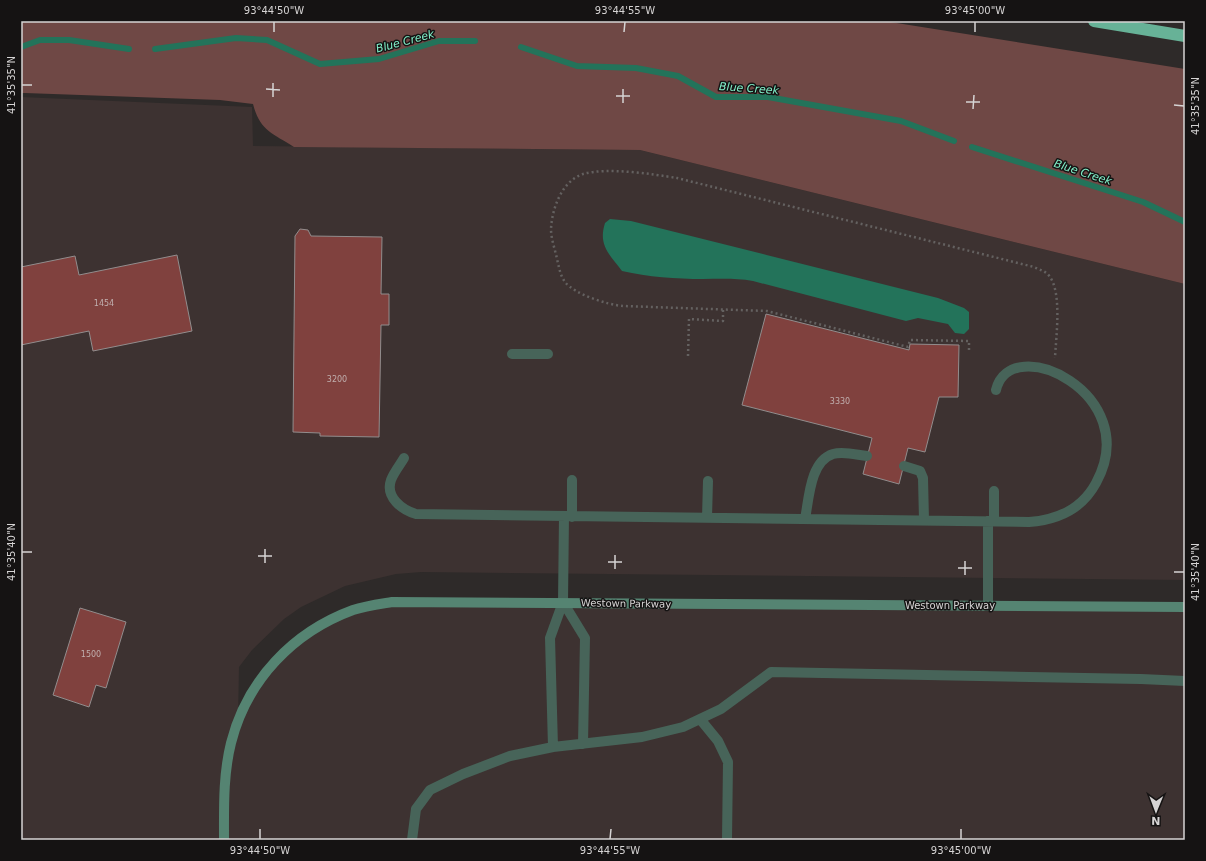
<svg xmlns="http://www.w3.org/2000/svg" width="1206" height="861" viewBox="0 0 1206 861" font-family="'DejaVu Sans',sans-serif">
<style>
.built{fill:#3d3231}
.green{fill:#6f4845}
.water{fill:#23735a}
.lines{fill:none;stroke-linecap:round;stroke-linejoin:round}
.stream{stroke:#23735a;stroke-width:6}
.building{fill:#80413e;stroke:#928d8d}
.path{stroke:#646160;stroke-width:2.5;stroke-dasharray:2 3;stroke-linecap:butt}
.lane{stroke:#476459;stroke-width:10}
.secondary{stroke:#558472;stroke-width:10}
.highway{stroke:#67b297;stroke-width:12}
.ticks{fill:none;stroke:#d6d4d4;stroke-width:1.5}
.labels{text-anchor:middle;stroke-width:3;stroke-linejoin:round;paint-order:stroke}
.number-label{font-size:8px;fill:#c0afae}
.street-label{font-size:10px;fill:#d6d4d4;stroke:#151313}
.water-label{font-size:11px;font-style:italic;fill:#82f0c9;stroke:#151313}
.neatline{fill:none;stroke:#d6d4d4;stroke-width:1.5}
.ticks-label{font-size:10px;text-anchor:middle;fill:#d6d4d4}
</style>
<rect width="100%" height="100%" fill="#2e2a29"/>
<path class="built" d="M21,97L252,107L253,146L640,150L1185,284V580L421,572L396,574L345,586L301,607L284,619L252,650L239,667L238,718L263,675L320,625L392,602L1185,607V840H21Z"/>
<path class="green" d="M21,21H884L1185,69V284L640,150L294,147C272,133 260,131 253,104L220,100L25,93H21Z"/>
<path class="water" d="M610,219L631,221L938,298L964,308L969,312V329L964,334L955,333L948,324L918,318L906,321L753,281C736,278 720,279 703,279C676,279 648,277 622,271C609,254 598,245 605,223Z"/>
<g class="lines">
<path class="stream" d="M21,47L40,40H69L129,49
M521,47L577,66L636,68L678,76L716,97H768L901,121L954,141
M155,49L236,38L267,40L320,64L379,59L439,41H475
M972,147L1143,202L1185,222"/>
</g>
<path class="building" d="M300,229L308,230L311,236L382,237L381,294H389V325H381L379,437L320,436V433L293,432L295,236Z
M177,255L192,331L93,351L89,331L21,345V267L75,256L79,275Z
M766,314L909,350L910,344L959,345L958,397H939L925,452L908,448L899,484L863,474L872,438L742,405Z
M80,608L126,622L106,688L96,685L89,707L53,695Z"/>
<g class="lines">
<path class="path" d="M969,350V341L910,340L908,347L767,311L623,306C608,305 574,294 565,282C560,275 559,267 557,259C555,249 551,239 551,229C552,208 562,181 583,174C607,167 652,174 677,178L1034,267C1040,270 1046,271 1050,277C1062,294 1056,337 1055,358
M688,356L689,319L723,321V309"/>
<path class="lane" d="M512,354H548
M404,458C400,465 394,472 391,480C385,497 402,510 416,514L1029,522C1057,520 1082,509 1096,483C1145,394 1010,330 996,390
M904,466L920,471L923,478L924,520
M572,517V480
M707,518L708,481
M805,519C809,499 810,461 833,454C844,451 857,455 867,456
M994,521V491
M563,602L585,638L583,744
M988,606V521
M700,719L718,741L728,762L727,840
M553,747L550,638L563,602L564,516
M412,840L416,809L430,790L463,774L510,756L553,747L642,737L683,727L721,709L771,672L1141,679L1185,681"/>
<path class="secondary" d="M224,840C224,808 223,775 231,743C247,680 293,632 353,610C365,606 380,604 392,602L1185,607"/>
<path class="highway" d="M1094,21L1185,36"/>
</g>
<path class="ticks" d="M274,32V22M624,32L625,22M975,32V22M22,85H32M266,89L280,90M616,96H630M273,97V83M966,102H980M623,103V89M1174,105L1184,106M973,109L974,95M22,552H32M258,556H272M608,562H622M265,563V549M958,568H972M615,569V555M1174,572H1184M965,575V561M260,839V829M610,839L611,829M961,839V829"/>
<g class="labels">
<g class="number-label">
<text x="104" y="306">1454</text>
<text x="337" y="382">3200</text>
<text x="840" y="404">3330</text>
<text x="91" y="657">1500</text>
</g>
<g class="street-label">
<text transform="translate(626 603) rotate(1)" y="4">Westown Parkway</text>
<text x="950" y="609">Westown Parkway</text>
</g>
<g class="water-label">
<text transform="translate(405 41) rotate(-15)" y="4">Blue Creek</text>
<text transform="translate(749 88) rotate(4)" y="4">Blue Creek</text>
<text transform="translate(1083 172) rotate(18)" y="4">Blue Creek</text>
</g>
</g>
<rect width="1206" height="861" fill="none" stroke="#151313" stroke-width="44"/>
<g transform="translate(1156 811) rotate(181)" stroke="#151313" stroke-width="3" paint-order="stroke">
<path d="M0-3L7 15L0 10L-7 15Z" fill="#d6d4d4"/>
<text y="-6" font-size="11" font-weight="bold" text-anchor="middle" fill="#d6d4d4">N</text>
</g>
<rect x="22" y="22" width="1162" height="817" class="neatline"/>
<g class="ticks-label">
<text x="274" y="14">93°44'50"W</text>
<text x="625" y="14">93°44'55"W</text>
<text x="975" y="14">93°45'00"W</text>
<text transform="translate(11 85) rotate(-90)" y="4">41°35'35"N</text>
<text transform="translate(1195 106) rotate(-90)" y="4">41°35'35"N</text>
<text transform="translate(11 552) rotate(-90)" y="4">41°35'40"N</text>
<text transform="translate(1195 572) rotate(-90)" y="4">41°35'40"N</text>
<text x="260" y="854">93°44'50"W</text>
<text x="610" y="854">93°44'55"W</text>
<text x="961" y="854">93°45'00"W</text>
</g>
</svg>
